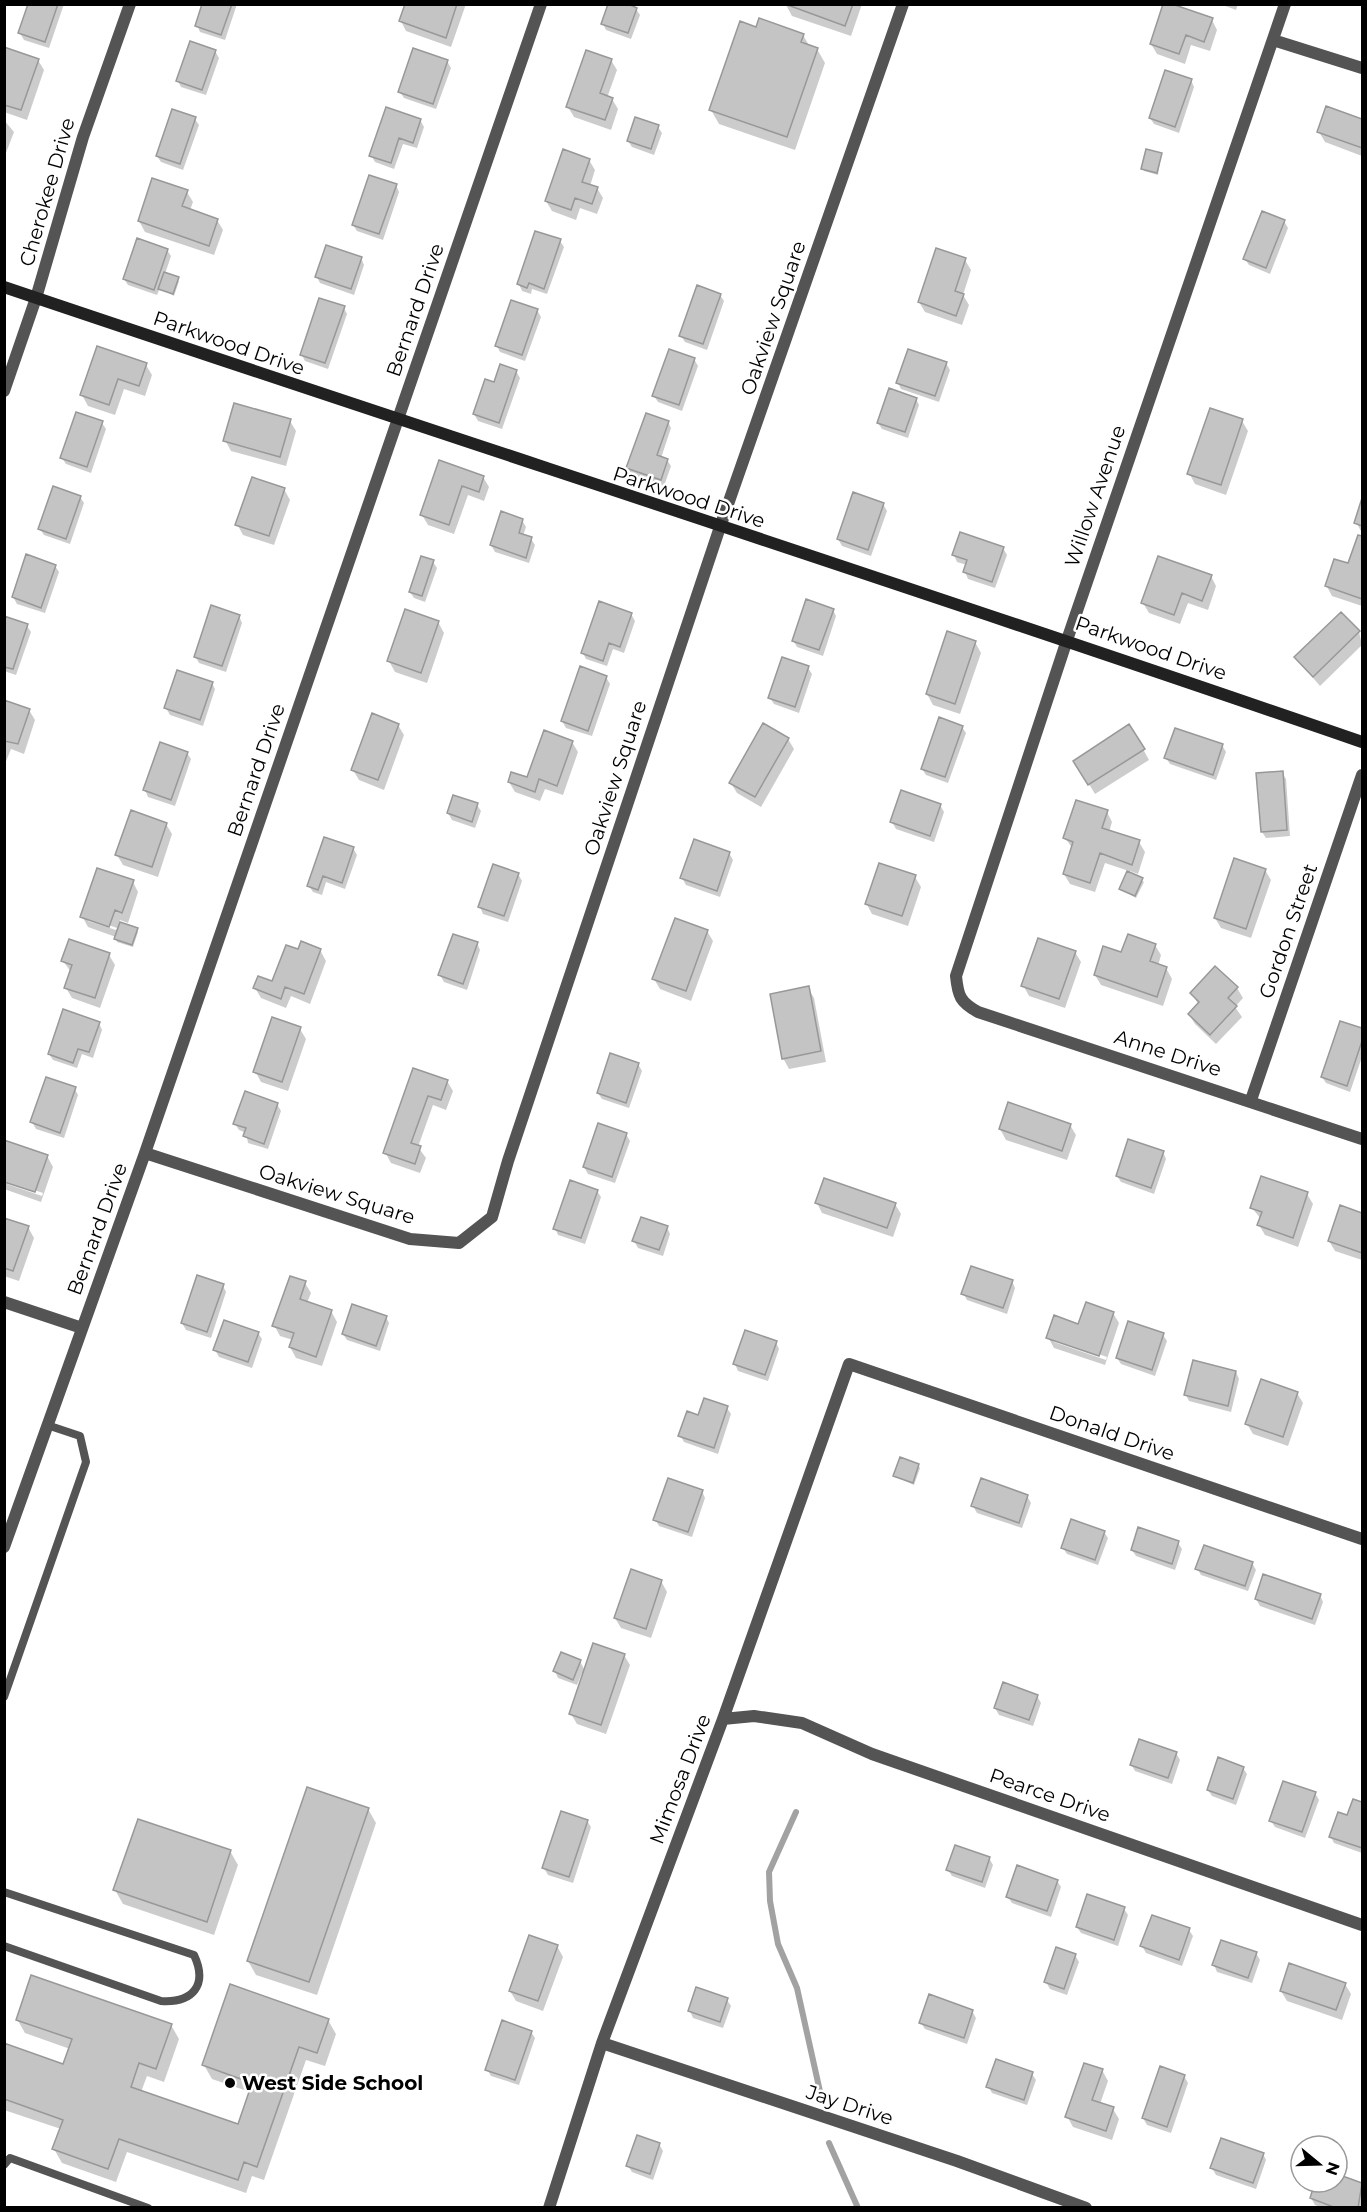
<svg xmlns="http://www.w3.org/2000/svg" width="1367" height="2212" viewBox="0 0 1367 2212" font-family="Montserrat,sans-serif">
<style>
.shadow{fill:#0003;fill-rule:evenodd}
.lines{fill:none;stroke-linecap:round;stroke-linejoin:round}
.stream{stroke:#a2a2a2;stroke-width:6}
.building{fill:#c4c4c4;stroke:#989898;stroke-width:1.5}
.lane{stroke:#545454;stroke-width:8}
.street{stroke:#545454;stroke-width:12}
.secondary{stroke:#212121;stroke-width:12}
.poi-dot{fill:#000;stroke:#fff;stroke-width:2}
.labels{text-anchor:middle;stroke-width:5;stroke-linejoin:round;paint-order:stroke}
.street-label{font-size:20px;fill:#000;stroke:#fff}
.poi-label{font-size:20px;font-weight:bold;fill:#000;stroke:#fff;text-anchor:start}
</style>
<rect width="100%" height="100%" fill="#fff"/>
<path class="shadow" d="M30,4H64L49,48L24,40L20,33Z
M204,4H237L225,40L200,32L197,25Z
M406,4H466L451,47L406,31L401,21Z
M862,4L851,36L792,16L786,5Z
M1220,4H1238L1236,10Z
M636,9L640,15L631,39L606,30L603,24Z
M1212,20L1217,30L1210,51L1191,45L1185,64L1157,54L1151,44Z
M757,29L803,35L810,47L817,49L825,63L795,150L719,124L711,110Z
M4,49L38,60L44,70L27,120L4,112Z
M215,51L219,58L206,95L181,87L178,81Z
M611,60L617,70L607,98L612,99L618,109L611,130L574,117L568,107Z
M447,61L451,68L436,109L404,98L400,92Z
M1191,80L1194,87L1179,133L1154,124L1150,118Z
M1327,108L1362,121V156L1325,142L1319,132Z
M195,119L199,125L183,170L161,162L157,156Z
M4,120L14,132L4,158Z
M420,120L424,127L417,148L403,144L394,169L375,162L371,155Z
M658,127L662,133L654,155L632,147L628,141Z
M1161,154L1158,175L1144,171L1143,169Z
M589,160L595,170L590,186L597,188L603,198L597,214L580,208L576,220L552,211L546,201Z
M396,185L399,192L383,240L357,231L353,225Z
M187,192L193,202L190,210L217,220L223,230L214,255L145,232L139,221Z
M1284,221L1288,228L1270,274L1249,265L1245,259Z
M560,241L564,247L547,294L532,289L531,294L522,291L519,284Z
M167,250L171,256L165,274L179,281L174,296L160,288L157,295L128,285L124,279Z
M937,250L965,260L971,270L963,295L969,305L962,325L925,312L919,302Z
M361,258L364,265L354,295L320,283L317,277Z
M720,295L724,301L707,350L685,342L681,336Z
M344,308L347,314L328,369L305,361L302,355Z
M537,310L541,317L525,361L500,352L497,346Z
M694,359L698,366L682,411L658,402L654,396Z
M946,363L950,370L939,402L901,389L898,383Z
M146,365L152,375L145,396L124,389L115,415L88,406L82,395Z
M516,371L520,378L502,429L478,421L474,414L495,384Z
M916,399L919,405L908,438L882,429L878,423Z
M290,421L296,431L286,466L231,451L225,440Z
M1242,421L1248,431L1226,495L1195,484L1189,473Z
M668,422L671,428L661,458L667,460L671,466L664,486L632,475L628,468Z
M102,423L106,429L91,473L66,464L62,458Z
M440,462L483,477L489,487L484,501L468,495L454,534L428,525L422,515Z
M284,489L290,500L274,545L243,535L237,524Z
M80,497L84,503L70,544L44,535L40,529Z
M1362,502V533L1356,522Z
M883,504L887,511L871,556L842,546L838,539Z
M522,520L526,527L523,536L531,539L535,545L529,563L495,552L491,545Z
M1359,537L1362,538V606L1332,596L1326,585L1349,565Z
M1003,548L1007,555L995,588L968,579L965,572L967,565L957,562L954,555Z
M433,562L437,568L425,602L414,598L410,592Z
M55,566L59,572L45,613L17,604L13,597Z
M1211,576L1216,586L1208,610L1188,603L1180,624L1149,613L1143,603Z
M833,610L836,616L823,656L797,647L793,640Z
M631,614L635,621L624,653L613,649L607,666L586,659L583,653Z
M1341,614L1359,632L1362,645L1320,686L1296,658Z
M239,616L242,623L226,672L199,663L195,656Z
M4,618L27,626L31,632L16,675L4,671Z
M438,622L444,633L427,683L395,672L389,661Z
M975,642L981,653L960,714L933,705L927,694Z
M808,668L812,674L799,713L774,704L770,698Z
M606,677L610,684L592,736L566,728L562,721Z
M212,683L215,689L203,726L170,715L166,708Z
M4,701L29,710L35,720L24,754L11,749L5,764Z
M398,725L404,735L384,790L359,780L353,770Z
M962,727L966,733L948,783L926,775L922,769Z
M788,739L794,749L761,807L737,793L731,783Z
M572,742L578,752L563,795L545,789L540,801L515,792L509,782L528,779Z
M1222,745L1226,752L1216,780L1170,764L1166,758Z
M1143,749L1149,760L1095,794L1081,771Z
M187,753L191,759L175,806L148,797L145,790Z
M1282,773L1286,779L1290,836L1266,838L1262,832Z
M477,805L481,811L475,828L452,820L448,813Z
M940,805L944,812L934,842L896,829L892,822Z
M1107,812L1112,822L1109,832L1139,842L1145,852L1138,874L1130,871L1129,873L1144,882L1136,898L1120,889L1129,871L1105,863L1095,892L1070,884L1064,874L1073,849L1065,838Z
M166,824L172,834L158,877L123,865L117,855Z
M353,848L357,855L345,889L326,882L322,895L313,892L309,886Z
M729,853L733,860L720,897L686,885L682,878Z
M1265,870L1271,880L1251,938L1221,928L1215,918Z
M518,874L522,881L508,922L483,914L480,907Z
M915,877L921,887L908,926L872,914L866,903Z
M133,882L138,892L128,923L120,920L119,923L138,932L133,947L117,942L116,937L88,927L82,916ZM88,918L117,928L116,930L88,921Z
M707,931L713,941L691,1001L660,989L654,979Z
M302,943L320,950L326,961L310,1004L291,996L286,1008L261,998L255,988L273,983L299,951Z
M477,943L480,950L467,990L444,982L440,975Z
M1155,945L1161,955L1158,966L1166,968L1172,979L1163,1006L1101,985L1095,975L1122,954Z
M1075,952L1081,962L1065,1008L1029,996L1023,985Z
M109,955L115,965L100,1008L72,998L66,988L71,972L63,961Z
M1215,968L1237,988L1243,998L1235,1007L1242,1017L1216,1044L1195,1024L1189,1014L1198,1004L1192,993Z
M808,988L814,998L826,1062L789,1069L783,1058Z
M1341,1022L1362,1030V1057L1350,1092L1326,1083L1322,1077Z
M99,1023L102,1030L93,1058L82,1054L77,1068L53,1060L49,1054Z
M300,1029L306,1039L288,1091L261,1082L255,1071Z
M638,1064L642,1071L629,1108L602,1099L598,1093Z
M414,1070L447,1081L453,1091L446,1110L433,1105L418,1147L426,1158L420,1173L391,1163L385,1152Z
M75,1089L78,1095L64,1138L36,1129L32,1122Z
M277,1104L281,1111L268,1149L248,1143L246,1133L239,1130L235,1124Z
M1070,1125L1076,1135L1067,1160L1006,1140L1000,1129Z
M626,1134L630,1141L615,1183L588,1174L584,1167Z
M1163,1152L1166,1159L1154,1194L1121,1182L1117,1176Z
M47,1156L53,1167L41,1202L4,1189V1183L42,1196L43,1193L4,1180Z
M597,1191L601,1197L585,1244L558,1235L555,1228Z
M1307,1194L1313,1204L1298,1247L1265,1235L1259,1225L1261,1219L1252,1208Z
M817,1203L895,1204L901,1214L893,1237L822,1213Z
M1341,1207L1362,1214V1260L1335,1251L1329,1241Z
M4,1219L28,1227L34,1238L19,1281L4,1276Z
M667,1227L670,1234L663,1256L638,1248L634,1241Z
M1012,1281L1015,1288L1007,1314L967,1300L963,1293Z
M305,1283L311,1293L307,1303L331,1311L337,1322L322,1366L296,1358L290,1347L293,1340L280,1336L274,1325Z
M223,1286L226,1292L211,1338L186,1330L182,1323Z
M1113,1313L1119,1323L1105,1365L1054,1348L1048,1337ZM1054,1339L1107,1357L1106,1360L1054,1342Z
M386,1317L389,1323L380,1351L347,1340L343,1334Z
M258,1333L262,1339L252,1368L219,1357L215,1350Z
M1163,1335L1167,1341L1155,1376L1121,1364L1117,1358Z
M776,1342L779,1349L768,1381L738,1371L735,1364Z
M1236,1372L1239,1379L1231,1412L1189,1401L1186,1395Z
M1297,1393L1303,1403L1288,1446L1253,1434L1247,1424Z
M727,1408L731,1414L718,1454L684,1442L680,1435Z
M918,1465L920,1468L914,1485L895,1476Z
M702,1491L705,1498L692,1537L659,1526L655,1519Z
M1027,1496L1031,1503L1022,1528L977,1513L973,1506Z
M1104,1532L1108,1538L1098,1565L1067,1554L1063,1548Z
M1178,1543L1182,1549L1175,1570L1136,1556L1132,1550Z
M1252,1563L1256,1570L1248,1591L1201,1575L1197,1568Z
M661,1581L667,1592L651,1638L621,1628L615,1618Z
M1320,1595L1323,1602L1315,1625L1260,1606L1256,1599Z
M624,1655L630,1665L606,1734L577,1724L571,1714L584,1674L582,1673L577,1685L558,1678L555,1671L580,1661L585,1671Z
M1037,1696L1041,1703L1033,1726L999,1715L995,1708Z
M1176,1753L1180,1760L1172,1784L1135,1771L1131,1764Z
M1243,1768L1247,1774L1236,1805L1212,1796L1208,1790Z
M1315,1793L1319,1800L1305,1838L1275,1827L1271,1821Z
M1354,1800L1362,1803V1853L1334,1843L1331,1837L1348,1817Z
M368,1809L376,1823L317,1995L256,1975L248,1961Z
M587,1821L591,1827L573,1883L548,1875L544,1868Z
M230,1851L238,1865L214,1935L123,1904L115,1890Z
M989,1858L993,1865L985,1888L952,1876L948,1870Z
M1057,1881L1061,1887L1051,1917L1012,1903L1008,1897Z
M1124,1909L1128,1915L1118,1946L1081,1933L1077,1927Z
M1189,1930L1193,1936L1182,1966L1146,1953L1142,1946Z
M557,1946L563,1957L543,2011L516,2001L510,1991Z
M1256,1953L1260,1960L1252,1983L1217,1972L1214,1965Z
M1075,1955L1079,1962L1067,1995L1050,1989L1046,1982Z
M1345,1984L1351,1994L1342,2020L1287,2001L1281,1991Z
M727,2000L731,2006L723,2028L693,2018L690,2011Z
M972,2011L976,2018L967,2044L925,2029L921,2023Z
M17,2019L171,2025L179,2039L164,2082L147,2076L141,2092L239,2126L250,2092L212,2079L204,2065L328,2020L336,2034L325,2066L306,2060L264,2180L252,2176L246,2193L127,2152L116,2182L62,2163L54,2149L61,2129L4,2110V2045L64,2066L70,2049L25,2033Z
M531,2032L535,2038L519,2085L491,2076L487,2069Z
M1102,2070L1108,2081L1100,2104L1113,2109L1119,2119L1112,2140L1073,2127L1067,2116Z
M1032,2074L1036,2080L1027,2105L992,2093L988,2086Z
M1184,2076L1188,2083L1171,2133L1147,2125L1143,2118Z
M659,2144L663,2151L653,2180L632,2172L628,2166Z
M1263,2154L1266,2160L1256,2189L1216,2175L1212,2168Z
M1337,2176L1362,2185V2208H1323L1315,2205L1311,2198L1317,2182H1337Z"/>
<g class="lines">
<path class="stream" d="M796,1812L769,1872L770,1901L778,1944L797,1988L821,2096
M829,2143L858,2208"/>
</g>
<path class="building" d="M28,4H58L45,42L18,33Z
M202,4H232L221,35L195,26Z
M405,4H457L446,38L399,21Z
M608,4H628L637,8L628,33L601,24Z
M785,4H853L845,26Z
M1163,4H1172L1213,18L1204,42L1186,35L1179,54L1150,44Z
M759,18L804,34L801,42L818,48L787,137L709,110L740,21L756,27Z
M190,41L216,50L202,90L176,81Z
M4,47L39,59L21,110L4,105Z
M413,48L448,60L433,104L398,92Z
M586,50L612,59L600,93L613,98L605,120L566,107Z
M1165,70L1192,79L1175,127L1149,118Z
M1326,106L1362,119V148L1317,132Z
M386,107L421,119L413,143L399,138L391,163L369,156Z
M172,109L196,117L180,164L156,156Z
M635,117L659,125L651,149L627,141Z
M563,149L590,159L582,182L598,187L592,204L575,198L571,210L545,201Z
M1146,149L1162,153L1157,173L1141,169Z
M369,175L397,184L379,234L352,225Z
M152,178L188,190L182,206L218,219L209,246L138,221Z
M1262,211L1285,220L1266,268L1243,259Z
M535,231L561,239L544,289L529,283L527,288L517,284Z
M137,238L168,249L154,290L123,279Z
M326,245L362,257L351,289L315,277Z
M936,248L966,258L955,291L964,294L956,316L918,302Z
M164,272L179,277L173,294L158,289Z
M697,285L721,294L703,344L679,336Z
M319,298L345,306L325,363L300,355Z
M511,300L538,309L522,355L495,346Z
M97,346L147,363L139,386L118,379L109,405L80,395Z
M669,349L695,358L679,405L652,396Z
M908,349L947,362L935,396L896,383Z
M500,364L517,370L499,423L473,414L485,379L494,382Z
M889,388L917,398L905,432L877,423Z
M234,403L291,419L280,457L223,441Z
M1210,408L1243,419L1221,485L1187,474Z
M76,412L103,421L87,467L60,458Z
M646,413L669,421L657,455L668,459L661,480L626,468Z
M439,460L484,476L479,492L462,486L449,525L420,515Z
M252,477L285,488L269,536L235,525Z
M53,486L81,496L66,539L38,529Z
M853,492L884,503L868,550L837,539Z
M1362,498V526L1354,523Z
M501,511L523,519L519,533L532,537L526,558L490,545Z
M960,532L1004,547L992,582L963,572L967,560L952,555Z
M1358,535L1362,536V599L1325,586L1334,559L1348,563Z
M26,554L56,565L41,608L12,597Z
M421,556L434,560L422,596L409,592Z
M1158,556L1212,575L1202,601L1182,593L1174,615L1141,603Z
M806,599L834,609L819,650L792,641Z
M599,601L632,613L620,647L609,643L603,661L581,653Z
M211,605L240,615L222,666L194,657Z
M405,609L439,621L421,673L387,661Z
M1341,612L1360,631L1313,677L1294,657Z
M4,616L28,624L13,669L4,667Z
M947,631L976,641L955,704L926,694Z
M782,657L809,666L795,707L768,698Z
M580,666L607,676L588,731L561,721Z
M177,670L213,682L200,720L164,708Z
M4,700L30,709L18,744L4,741Z
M372,713L399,724L378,780L351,770Z
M939,717L963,726L945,777L921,769Z
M763,723L789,738L755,797L729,783Z
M1129,724L1145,749L1088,785L1073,761Z
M1175,728L1223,744L1213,775L1164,758Z
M544,730L573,741L557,786L539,779L535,792L508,782L511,772L527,777Z
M160,742L188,752L171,800L143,790Z
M1283,771L1287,830L1261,832L1256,773Z
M901,790L941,804L930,836L890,822Z
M453,795L478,803L472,822L447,813Z
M1076,800L1108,810L1102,828L1140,840L1132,865L1100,853L1090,883L1063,874L1073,842L1063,838Z
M131,810L167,823L152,867L115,855Z
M324,837L354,847L342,883L323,876L318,890L307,886Z
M694,839L730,852L717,891L680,878Z
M1234,858L1266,869L1246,929L1214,918Z
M879,863L916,875L902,916L865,904Z
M493,864L519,873L504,916L478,907Z
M97,868L134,880L122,913L115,910L109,927L80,917Z
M1127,871L1143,878L1135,896L1119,889Z
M675,918L708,930L686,991L652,979Z
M120,922L138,928L132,945L114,939Z
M453,934L478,942L463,984L438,975Z
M1128,934L1156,944L1150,961L1167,967L1157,997L1094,975L1103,946L1121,952Z
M1038,938L1076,951L1059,999L1021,986Z
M69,939L110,953L95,998L64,988L72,965L61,961Z
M301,941L321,949L304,994L285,987L281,999L253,988L258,976L272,981L286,945L298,949Z
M1215,966L1238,987L1228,998L1237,1006L1210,1035L1188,1014L1199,1002L1190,993Z
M809,986L821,1051L782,1059L770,994Z
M63,1009L100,1022L89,1052L78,1049L73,1063L48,1054Z
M272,1017L301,1027L282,1082L253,1072Z
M1340,1021L1362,1028V1041L1347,1086L1321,1077Z
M610,1053L639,1063L626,1103L597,1093Z
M413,1068L448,1080L441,1100L428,1096L411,1143L421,1146L415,1164L383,1153Z
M46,1077L76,1087L60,1133L30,1122Z
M245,1091L278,1103L264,1144L243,1136L246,1128L233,1124Z
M1008,1102L1071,1124L1062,1151L999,1129Z
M598,1123L627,1133L612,1177L583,1167Z
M1128,1139L1164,1151L1151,1188L1116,1176Z
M4,1140L48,1155L35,1192L4,1182Z
M1261,1176L1308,1192L1293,1238L1257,1225L1262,1212L1250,1208Z
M824,1178L896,1203L887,1228L815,1203Z
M570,1180L598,1190L581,1238L553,1229Z
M1340,1205L1362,1213V1253L1328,1241Z
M641,1217L668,1226L659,1250L632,1241Z
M4,1218L29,1226L13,1271L4,1268Z
M971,1266L1013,1280L1003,1308L961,1294Z
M197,1275L224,1284L207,1332L181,1323Z
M290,1276L306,1281L300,1299L332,1310L316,1357L289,1347L294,1333L272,1326Z
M1086,1302L1114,1312L1099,1356L1046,1338L1054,1315L1078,1324Z
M352,1304L387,1316L376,1346L342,1334Z
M224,1320L259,1332L248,1362L213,1350Z
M1128,1321L1164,1333L1152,1370L1116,1358Z
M745,1330L777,1341L765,1375L733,1364Z
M1193,1360L1236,1371L1228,1406L1184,1395Z
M1261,1379L1298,1392L1283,1437L1245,1424Z
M704,1398L728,1406L714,1448L678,1436L687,1411L698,1415Z
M900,1457L919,1464L913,1483L893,1476Z
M668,1478L703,1490L688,1532L653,1520Z
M981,1478L1028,1495L1019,1523L971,1506Z
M1071,1519L1105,1531L1095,1560L1061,1548Z
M1138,1527L1179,1541L1172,1564L1131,1550Z
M1204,1545L1253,1562L1245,1586L1195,1569Z
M631,1569L662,1580L646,1629L614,1618Z
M1263,1574L1321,1594L1312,1619L1255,1599Z
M593,1643L625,1654L601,1725L569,1714Z
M561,1652L581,1660L573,1680L553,1671Z
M1003,1682L1038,1695L1029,1720L994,1708Z
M1139,1739L1177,1752L1168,1778L1130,1765Z
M1218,1757L1244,1767L1233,1799L1207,1790Z
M1283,1781L1316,1792L1302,1832L1269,1821Z
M307,1787L369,1808L309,1982L247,1961Z
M1353,1799L1362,1802V1848L1329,1837L1338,1812L1347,1815Z
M561,1811L588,1820L569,1877L542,1868Z
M138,1819L231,1850L207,1922L113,1890Z
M955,1845L990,1857L982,1882L946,1870Z
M1017,1865L1058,1880L1047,1911L1006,1897Z
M1087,1894L1125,1907L1114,1940L1076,1927Z
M1152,1915L1190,1928L1179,1960L1140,1946Z
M529,1935L558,1945L538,2001L509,1991Z
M1221,1940L1257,1952L1248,1978L1212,1965Z
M1056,1947L1076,1954L1064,1989L1044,1982Z
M1289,1963L1346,1983L1336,2010L1280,1991Z
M31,1975L172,2024L156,2069L139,2063L131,2087L238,2124L252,2083L202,2065L230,1984L329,2019L317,2053L299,2047L257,2167L244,2162L238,2180L119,2139L108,2169L52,2149L63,2120L4,2099V2043L63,2064L72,2039L16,2020Z
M696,1987L728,1998L720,2022L688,2011Z
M929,1994L973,2010L964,2038L919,2023Z
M502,2020L532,2031L515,2080L485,2070Z
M996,2059L1033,2072L1024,2100L986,2087Z
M1084,2063L1103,2069L1092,2100L1114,2107L1106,2131L1065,2117Z
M1160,2066L1185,2075L1167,2127L1142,2118Z
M637,2135L660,2143L650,2174L626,2166Z
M1221,2138L1264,2153L1253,2183L1210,2168Z
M1337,2174L1362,2183L1358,2208H1336L1310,2198L1315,2182H1337Z"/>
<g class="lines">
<path class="lane" d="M4,1697L86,1462L80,1436L47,1425
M4,1892L194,1955C208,1985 193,2003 161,2001L4,1946
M4,2165L10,2158L148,2208"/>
<path class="street" d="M1285,4L1067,640L956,976C958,996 960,1002 978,1012L1362,1139
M1273,40L1362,68
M4,391L36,298L83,137L130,4
M1251,1100L1362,775
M145,1153L410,1239L459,1243L492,1217L508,1161L720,527L903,4
M4,1302L82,1328
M4,1547L145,1153L541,4
M723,1719L754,1716L802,1723L872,1754L1362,1925
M602,2043L957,2161L1086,2208
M549,2208L602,2043L723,1719L849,1364L1362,1539"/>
<path class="secondary" d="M4,287C457,440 911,586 1362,742"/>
</g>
<circle class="poi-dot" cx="230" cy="2083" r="6"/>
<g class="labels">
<g class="street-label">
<text transform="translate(47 192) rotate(-74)" y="7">Cherokee Drive</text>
<text transform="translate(415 310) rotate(-71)" y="7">Bernard Drive</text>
<text transform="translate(773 318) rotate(-71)" y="7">Oakview Square</text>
<text transform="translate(229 343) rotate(19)" y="7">Parkwood Drive</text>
<text transform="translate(1095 496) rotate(-71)" y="7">Willow Avenue</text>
<text transform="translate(689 497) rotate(18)" y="7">Parkwood Drive</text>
<text transform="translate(1151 648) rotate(19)" y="7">Parkwood Drive</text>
<text transform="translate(256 770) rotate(-71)" y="7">Bernard Drive</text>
<text transform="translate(615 778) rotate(-72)" y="7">Oakview Square</text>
<text transform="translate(1288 931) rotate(-71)" y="7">Gordon Street</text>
<text transform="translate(1168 1053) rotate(18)" y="7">Anne Drive</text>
<text transform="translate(337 1194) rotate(17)" y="7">Oakview Square</text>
<text transform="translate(97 1229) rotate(-70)" y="7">Bernard Drive</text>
<text transform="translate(1112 1433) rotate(19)" y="7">Donald Drive</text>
<text transform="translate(680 1779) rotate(-69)" y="7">Mimosa Drive</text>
<text transform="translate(1050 1795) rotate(19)" y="7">Pearce Drive</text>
<text transform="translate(850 2105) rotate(18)" y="7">Jay Drive</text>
</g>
<g class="poi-label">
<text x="242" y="2090">West Side School</text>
</g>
</g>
<rect width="1367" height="2212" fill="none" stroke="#000000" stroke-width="12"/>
<g transform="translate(1319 2164) rotate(109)"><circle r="28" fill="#ffffff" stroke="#999999" stroke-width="1.5"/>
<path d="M0-4.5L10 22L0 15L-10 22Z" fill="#000000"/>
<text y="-9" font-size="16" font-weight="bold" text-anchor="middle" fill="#000000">N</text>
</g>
</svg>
